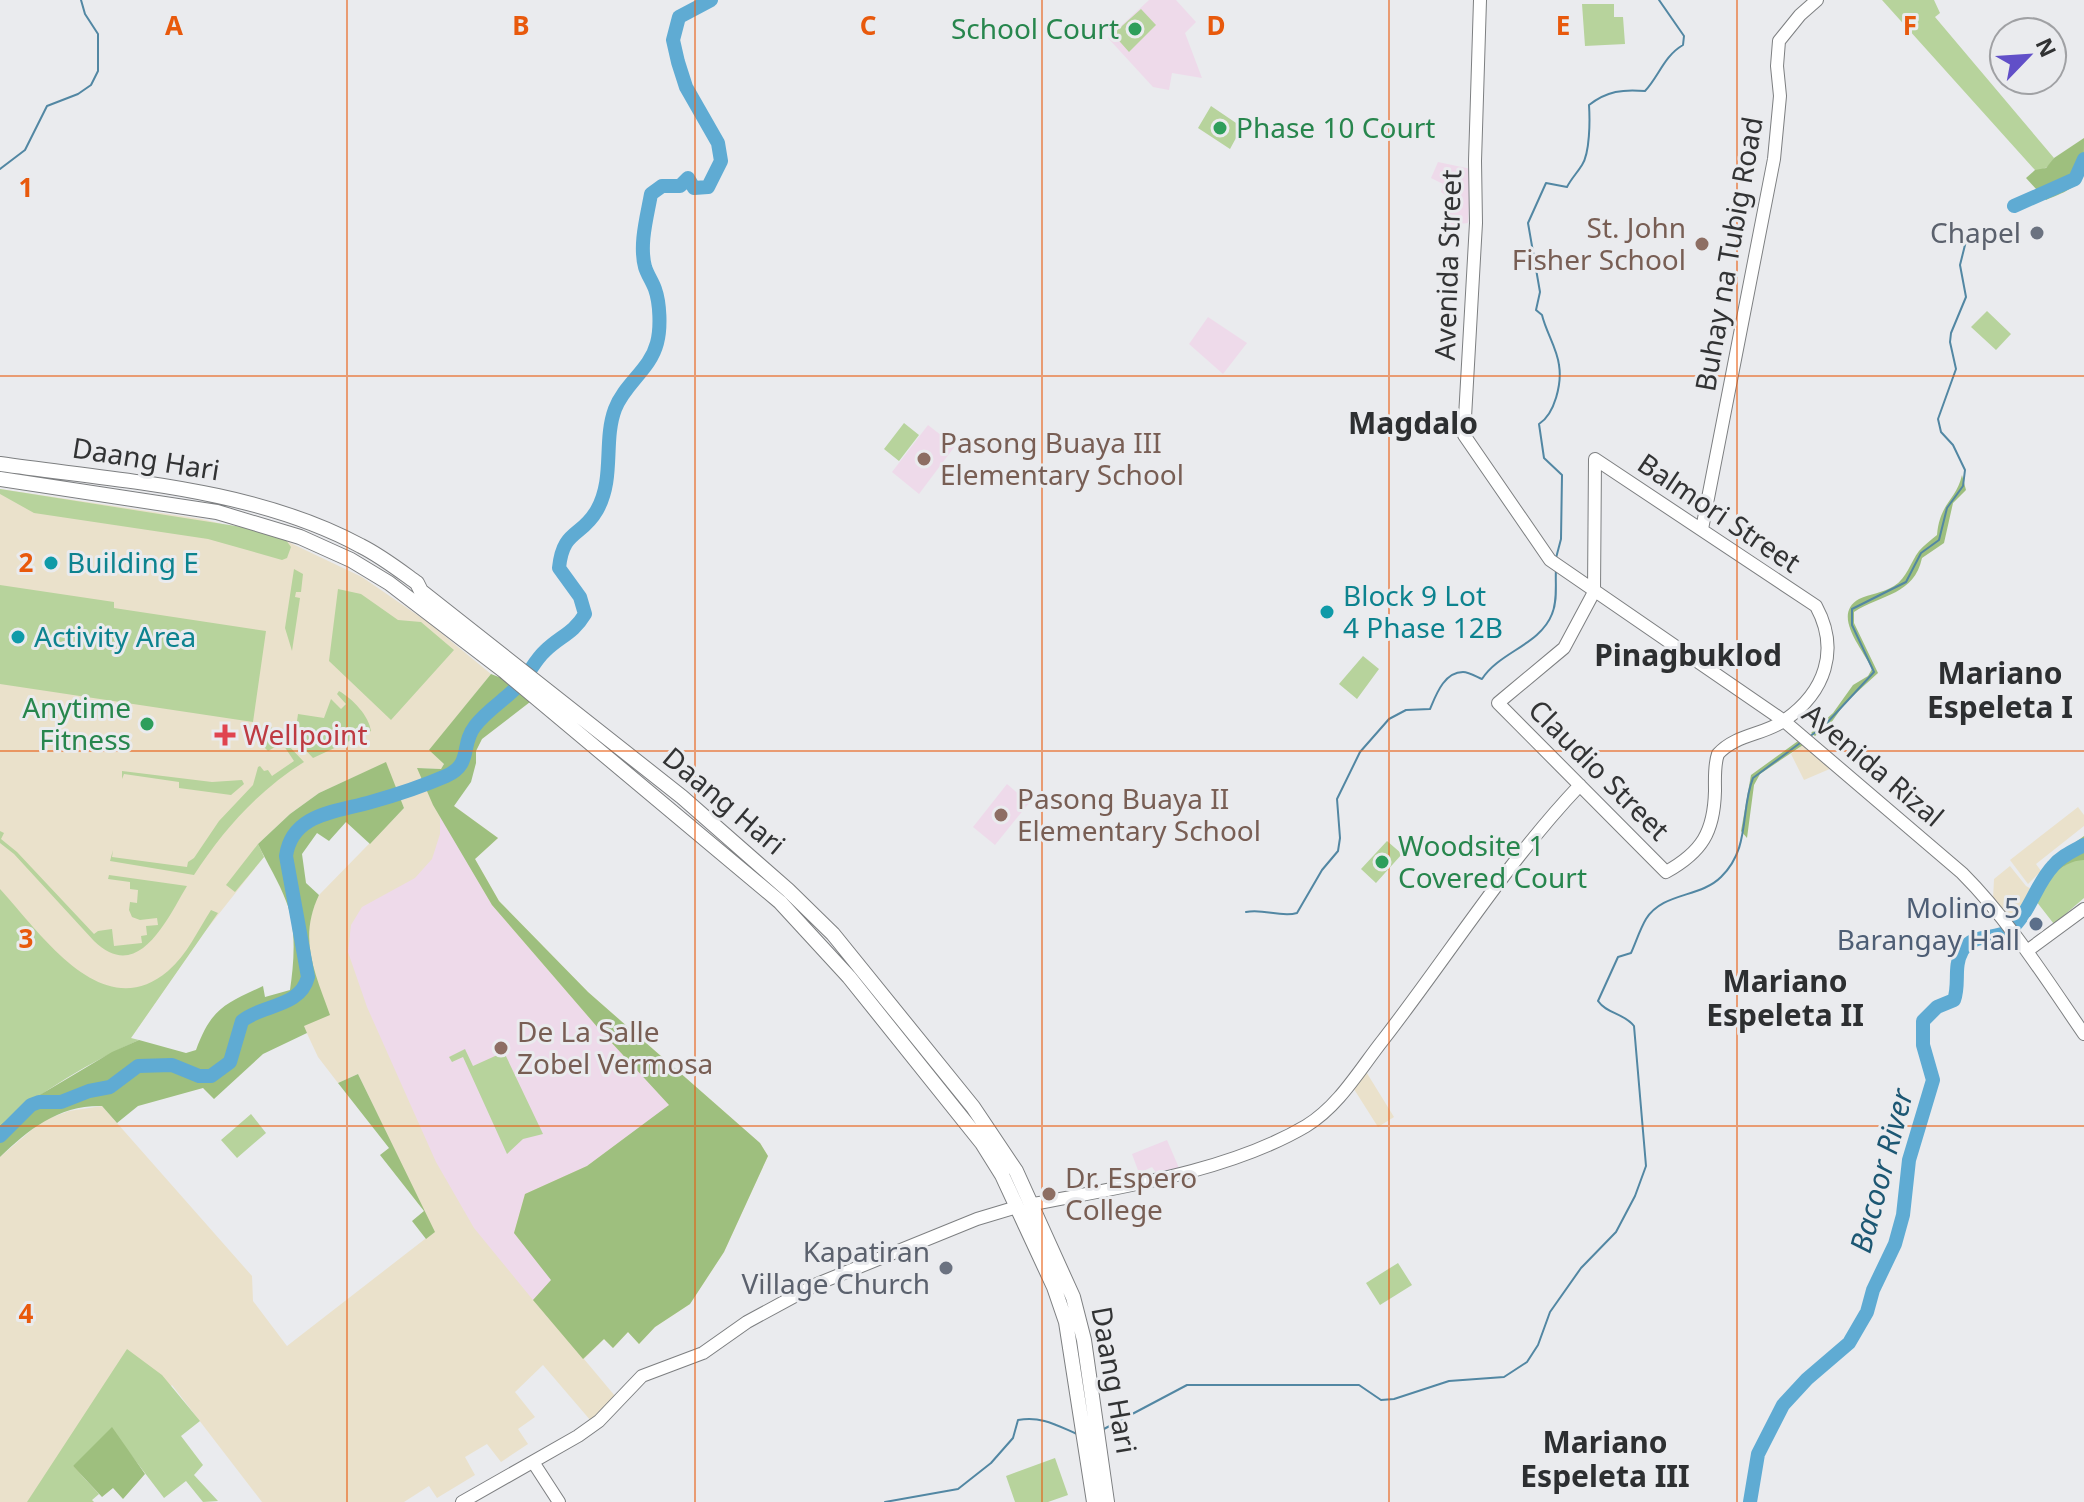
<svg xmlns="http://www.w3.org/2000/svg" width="2084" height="1502" viewBox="0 0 2084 1502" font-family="'Noto Sans',sans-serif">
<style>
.commercial{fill:#eae1cb}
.education{fill:#eedaea}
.green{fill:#b7d39c}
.forest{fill:#9ebf7e}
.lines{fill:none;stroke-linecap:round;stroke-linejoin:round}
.stream{stroke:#5287a3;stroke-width:2}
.river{stroke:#5fabd3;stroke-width:14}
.secondary-casing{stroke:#7d7f81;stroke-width:14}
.primary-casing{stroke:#7d7f81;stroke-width:16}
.secondary{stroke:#fff;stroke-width:12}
.primary{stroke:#fff;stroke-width:14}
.grid{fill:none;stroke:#e8590c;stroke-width:2;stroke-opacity:0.55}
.leisure-dot{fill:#2e9e5b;stroke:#eaebee;stroke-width:3}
.worship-dot{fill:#6b7280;stroke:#eaebee;stroke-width:3}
.education-dot{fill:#8d6e63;stroke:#eaebee;stroke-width:3}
.culture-dot{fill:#0f9aa8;stroke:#eaebee;stroke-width:3}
.health-dot{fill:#e0444e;stroke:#eaebee;stroke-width:3}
.service-dot{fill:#5c6f8a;stroke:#eaebee;stroke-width:3}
.labels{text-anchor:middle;stroke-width:6;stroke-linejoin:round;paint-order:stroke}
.leisure-label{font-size:28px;fill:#27864d;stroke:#eaebee;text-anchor:end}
.education-label{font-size:28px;fill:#785e54;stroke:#eaebee;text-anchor:start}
.worship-label{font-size:28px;fill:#5b616d;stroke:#eaebee;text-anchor:end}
.street-label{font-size:28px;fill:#323334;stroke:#eaebee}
.culture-label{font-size:28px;fill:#0d838f;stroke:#eaebee;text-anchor:start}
.health-label{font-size:28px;fill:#be3a42;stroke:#eaebee;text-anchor:start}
.service-label{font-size:28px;fill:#4e5e75;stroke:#eaebee;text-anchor:end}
.neighbourhood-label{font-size:30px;font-weight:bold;fill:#2d2f31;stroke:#eaebee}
.water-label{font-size:30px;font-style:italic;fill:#1c5773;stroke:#eaebee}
.grid-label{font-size:26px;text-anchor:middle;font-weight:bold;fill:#e8590c;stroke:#eaebee;stroke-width:6;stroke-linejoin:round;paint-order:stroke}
</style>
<rect width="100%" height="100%" fill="#eaebee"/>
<path class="commercial" d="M0,489L202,519L280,538L362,577L429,623L491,674L430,750L444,764L441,769L417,768L458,800L454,806L498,838L475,859L499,901L588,992L760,1143L768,1156L724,1252L690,1304L655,1327L639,1344L628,1332L613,1348L604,1339L584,1359L615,1396L591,1421L543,1365L515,1392L535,1417L518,1429L528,1444L501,1462L487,1444L465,1457L475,1475L437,1498L429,1486L404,1502H262L172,1385L53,1502H0V1157L42,1121L69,1111L102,1106L252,1276L253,1301L287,1346L434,1232L358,1074L338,1083L318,1057L304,1027L311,962L308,927L315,903L319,895L404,808L385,763L319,793L290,814L258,844L264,857L203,934L131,1038L0,897Z
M1803,745L1832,768L1804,780L1791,754Z
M2078,807L2084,815V826L2036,864L2041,871L2028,884L2010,860Z
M2010,866L2026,886L2033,890L2012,924L1993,900L1994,879Z
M1365,1070L1394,1117L1378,1127L1352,1086Z"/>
<path class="education" d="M1149,0H1176L1196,22L1185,33L1202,78L1172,73L1169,90L1153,87L1108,38Z
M1438,162L1471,169L1468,223L1451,225L1447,196L1441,192L1443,184L1431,178Z
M1208,317L1247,343L1223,374L1189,344Z
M928,425L955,446L919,494L892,472Z
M1007,784L1029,803L995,845L973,827Z
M440,815L492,905L599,1029L670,1105L587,1166L525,1194L514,1233L552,1280L533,1300L474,1228L436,1162L367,1007L348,952L351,925L362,907L415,878L432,859L440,834Z
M1167,1140L1179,1168L1157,1174L1152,1167L1139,1173L1132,1154Z"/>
<path class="green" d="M1882,0H1934L1940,13L1935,17L2054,158C2050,166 2044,171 2035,170Z
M1582,4H1614V17H1623L1625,44L1585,46Z
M1141,9L1156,25L1129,52L1113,34Z
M1211,106L1242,127L1230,149L1198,128Z
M1987,311L2011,334L1996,350L1971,327Z
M904,423L919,435L899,461L884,449Z
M0,489L242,527L286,540L291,547L287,558L282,560L208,539L34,513L0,494Z
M294,569L303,574L301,592H296L295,597L300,598L292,651L285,628Z
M0,585L114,602V608L266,631L253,722L0,684Z
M338,589L361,594L398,620L421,622L454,650L391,720L329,661Z
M1363,656L1379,669L1357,699L1339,684Z
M339,691C353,699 369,716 371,731L313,758L284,727L296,728L298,714L324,718L331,699L341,709L346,704L337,694Z
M265,726H270L304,762C259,790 223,830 194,875L110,861L113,850L112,857L187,867L188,862L194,858L219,821L253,785L258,767L260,766L264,771L268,770L272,776L294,761L282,743L268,751L260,743Z
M122,771L212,782L242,780L244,784L231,795L179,788V782L124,774L122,779Z
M0,831L4,833L1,839L17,852L94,934L98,931L112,929L114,946L142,943L141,936L147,935L146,926L158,925L157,918L140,920L132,917L129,910L130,902L137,903L138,890L130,889V882L108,879L109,875L187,886C168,917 139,985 94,941L14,854L0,843Z
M1387,841L1402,854L1376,883L1361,869Z
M258,844L264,857L235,892L226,885Z
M2076,857L2084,860V898L2054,924L2036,901L2052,875Z
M0,889C40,932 102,1027 168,971C187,955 198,930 211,910L218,913L131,1038L139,1040C90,1062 42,1091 0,1125Z
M465,1049L473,1066L504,1052L543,1134L523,1139L507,1154L463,1057L452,1062L449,1057Z
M251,1114L266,1133L237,1158L221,1140Z
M1398,1263L1412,1285L1380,1305L1366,1283Z
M127,1349L162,1375L200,1421L181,1436L203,1465L194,1475L218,1501L203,1502L186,1481L164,1498L125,1447L73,1466L99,1494L92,1500L94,1502H27Z
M1055,1458L1068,1495L1048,1502H1015L1006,1476Z"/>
<path class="forest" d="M2084,138C2084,181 2084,185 2046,200L2026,178L2035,170L2046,168L2054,158Z
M1962,475L1966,490L1953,503L1944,543L1922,558C1914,595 1882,594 1854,612V623L1878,673L1845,703L1831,723L1815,736L1811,733L1833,713L1853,685L1868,676L1872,669C1863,649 1831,615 1859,599C1870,594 1883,593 1894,586C1907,578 1910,563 1919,551C1924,545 1931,540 1937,535C1940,502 1956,501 1962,475Z
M491,674L504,679L530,702L482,739L476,751V763L471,782L454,806L498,838L475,859L499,901L588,992L760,1143L768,1156L724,1252L690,1304L655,1327L639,1344L628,1332L613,1348L604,1339L583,1359L533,1300L551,1280L514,1233L525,1194L587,1166L669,1105L599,1029L492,905L433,805L417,768L441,769L444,764L429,750Z
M1798,741L1803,745L1760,774L1754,785L1747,838L1741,831L1751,775Z
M386,762L404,808L370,844L346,822L329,841L317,833L302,854L306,883L319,895C298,939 315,973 330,1015L304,1026L307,1033L263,1054L214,1099L203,1088L138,1106L117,1123L102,1106C59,1105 29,1129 0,1157V1125L33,1099L112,1052L139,1040L186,1053L196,1050C211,1009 224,1004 263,986L265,997L290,990C294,962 297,928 286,901C279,882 267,863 258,844L290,814L319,793Z
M2084,836V860C2049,861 2036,906 2017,929L2012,924L2048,863Z
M358,1074L435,1232L426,1239L412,1221L424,1211L380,1155L389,1148L338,1083Z
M112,1427L145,1474L123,1499L113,1488L102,1497L73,1466Z"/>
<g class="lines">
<path class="stream" d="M0,169L25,150L47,106L78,94L91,85L98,71V34L85,14L81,0
M1556,558L1561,539L1562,475L1544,458L1539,424C1555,414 1562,383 1559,365C1557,348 1546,332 1542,315L1536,310L1540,292L1528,223L1546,183L1567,187C1571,179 1577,173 1582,165C1590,153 1590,120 1589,105C1607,91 1623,89 1645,91C1659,76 1664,56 1683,45L1684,36L1659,0
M1809,737L1824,726L1874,672L1852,625V609L1906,582L1921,553L1939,540L1947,508L1963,486L1965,470L1953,445L1941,432L1938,419L1956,369L1950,342L1951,333L1966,297L1960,265L1965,245L1973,234
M1246,912C1263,908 1281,918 1297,913L1322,870L1338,851L1340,838L1337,799L1360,752L1389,719L1406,710L1430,709C1436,695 1444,672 1463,672C1469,672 1477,677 1482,679C1499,652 1540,645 1552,614C1558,600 1555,583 1556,569
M1102,1430L1187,1385H1359L1381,1400L1394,1399L1449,1381L1504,1377L1527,1362L1538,1345L1550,1312L1581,1268L1616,1232L1635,1196L1646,1166L1634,1026C1624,1013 1607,1014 1598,1001L1618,957L1631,953C1636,942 1640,929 1646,919C1663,892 1700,898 1721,877C1751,848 1740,810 1753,778L1800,743
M885,1502L958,1489L991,1463L1013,1438L1018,1420C1042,1416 1056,1425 1077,1434"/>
<path class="river" d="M2014,206L2075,179L2084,159
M0,1136L31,1105L39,1102H61L89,1091L110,1087L138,1066L172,1065L199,1076H211L230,1062L242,1021C262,1004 300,1008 308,977L286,856C292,813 337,812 371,802C396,795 423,786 446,776C473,764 460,745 475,726C487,710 506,699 519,685C529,674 535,660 545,651C560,636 573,634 585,614L580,597L559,568C563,529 581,538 597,510C615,478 603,441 615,409C625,383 650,370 657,343C661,328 660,303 655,289C652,281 647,274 645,267C639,244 647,217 651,194L662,186H680L688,178L694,188L708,187L721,161L718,143L686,87L678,62L673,40L679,17L711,0
M1750,1502L1758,1454L1783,1405L1807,1379L1849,1343L1867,1312L1873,1290L1895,1244L1903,1215L1909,1160L1933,1080L1923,1045V1021L1937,1007L1954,1000C1960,984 1953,967 1962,951C1974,931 1996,942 2011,929C2030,912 2036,884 2053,866C2061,856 2073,851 2084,845"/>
<defs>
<path id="secondary" d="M1480,0L1475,161L1476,223L1464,435L1550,560L1784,721L1962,873C2009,920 2046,979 2084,1034
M1595,459L1816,606C1840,650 1825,692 1785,720C1764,735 1736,734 1718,754C1714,765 1715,779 1715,791C1714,832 1702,852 1666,872L1498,703L1564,648L1594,592Z
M1702,529L1774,159L1780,96L1777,66L1779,41L1800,15L1817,0
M2027,951L2084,909
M1033,1204C1121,1187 1228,1172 1306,1126C1339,1106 1360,1069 1383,1040C1449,955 1506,863 1580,785
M533,1462L559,1502
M462,1502L578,1436L599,1421L642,1376L703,1353L747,1322L817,1284L977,1219L1017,1207"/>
<path id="primary" d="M0,464C119,481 254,488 361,546C381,556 399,570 417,583L421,591L682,797L788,890L833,934L973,1107L1016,1171L1073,1297L1084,1340L1107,1502
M0,479L217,512L300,537L351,560L389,583L504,671L780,902L849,977L982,1143L1002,1175L1054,1287L1066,1322L1094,1502"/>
</defs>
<use href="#secondary" class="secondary-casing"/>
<use href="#primary" class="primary-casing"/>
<use href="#secondary" class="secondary"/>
<use href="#primary" class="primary"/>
</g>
<path class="grid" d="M347,0V1502M695,0V1502M1042,0V1502M1389,0V1502M1737,0V1502M0,376H2084M0,751H2084M0,1126H2084"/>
<g class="leisure-dot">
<circle cx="1135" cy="29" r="8"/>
<circle cx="1220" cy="128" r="8"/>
<circle cx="147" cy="724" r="8"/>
<circle cx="1382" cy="862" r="8"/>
</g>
<g class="worship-dot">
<circle cx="2037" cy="233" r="8"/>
<circle cx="946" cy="1268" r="8"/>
</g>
<g class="education-dot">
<circle cx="1702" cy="244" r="8"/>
<circle cx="924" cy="459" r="8"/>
<circle cx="1001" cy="815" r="8"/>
<circle cx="501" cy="1048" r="8"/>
<circle cx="1049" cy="1194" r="8"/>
</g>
<g class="culture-dot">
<circle cx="51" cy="563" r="8"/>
<circle cx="1327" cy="612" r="8"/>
<circle cx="18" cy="637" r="8"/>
</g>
<path class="health-dot" d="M221 723h8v8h8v8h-8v8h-8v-8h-8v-8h8z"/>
<circle class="service-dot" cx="2036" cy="924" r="8"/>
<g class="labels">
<g class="leisure-label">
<text x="1119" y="39">School Court</text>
<text x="1236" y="138" text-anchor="start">Phase 10 Court</text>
<text x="131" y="718">Anytime<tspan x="131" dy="32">Fitness</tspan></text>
<text x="1398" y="856" text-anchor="start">Woodsite 1<tspan x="1398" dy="32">Covered Court</tspan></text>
</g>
<g class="education-label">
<text x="1686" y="238" text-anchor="end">St. John<tspan x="1686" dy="32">Fisher School</tspan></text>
<text x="940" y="453">Pasong Buaya III<tspan x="940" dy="32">Elementary School</tspan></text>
<text x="1017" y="809">Pasong Buaya II<tspan x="1017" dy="32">Elementary School</tspan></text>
<text x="517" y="1042">De La Salle<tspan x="517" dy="32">Zobel Vermosa</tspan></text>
<text x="1065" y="1188">Dr. Espero<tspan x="1065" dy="32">College</tspan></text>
</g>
<g class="worship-label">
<text x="2021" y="243">Chapel</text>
<text x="930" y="1262">Kapatiran<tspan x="930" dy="32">Village Church</tspan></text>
</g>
<g class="street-label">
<text transform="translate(1729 254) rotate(-80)" y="10">Buhay na Tubig Road</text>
<text transform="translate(1448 265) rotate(-88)" y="10">Avenida Street</text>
<text transform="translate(146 459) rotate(9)" y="10">Daang Hari</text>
<text transform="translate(1719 513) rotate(34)" y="10">Balmori Street</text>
<text transform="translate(1873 765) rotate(40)" y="10">Avenida Rizal</text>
<text transform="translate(1599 770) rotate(45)" y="10">Claudio Street</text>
<text transform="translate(724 801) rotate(40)" y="10">Daang Hari</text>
<text transform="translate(1114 1380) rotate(80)" y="10">Daang Hari</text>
</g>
<g class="culture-label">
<text x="67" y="573">Building E</text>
<text x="1343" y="606">Block 9 Lot<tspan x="1343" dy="32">4 Phase 12B</tspan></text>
<text x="34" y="647">Activity Area</text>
</g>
<g class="health-label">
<text x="243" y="745">Wellpoint</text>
</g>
<g class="service-label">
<text x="2020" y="918">Molino 5<tspan x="2020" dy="32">Barangay Hall</tspan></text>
</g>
<g class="neighbourhood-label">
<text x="1413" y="434">Magdalo</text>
<text x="1688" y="666">Pinagbuklod</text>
<text x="2000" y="684">Mariano<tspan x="2000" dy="34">Espeleta I</tspan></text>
<text x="1785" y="992">Mariano<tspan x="1785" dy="34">Espeleta II</tspan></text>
<text x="1605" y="1453">Mariano<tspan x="1605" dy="34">Espeleta III</tspan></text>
</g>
<g class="water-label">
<text transform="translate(1882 1171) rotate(-75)" y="10">Bacoor River</text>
</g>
</g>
<g class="grid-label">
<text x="174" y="35">A</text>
<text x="521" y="35">B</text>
<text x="868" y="35">C</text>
<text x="1216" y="35">D</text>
<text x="1563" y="35">E</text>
<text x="1910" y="35">F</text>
<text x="26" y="197">1</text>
<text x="26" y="572">2</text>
<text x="26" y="948">3</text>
<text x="26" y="1323">4</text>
</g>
<g transform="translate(2028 56) rotate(65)"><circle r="38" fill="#eaebee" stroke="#a0a1a4" stroke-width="2"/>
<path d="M0-6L14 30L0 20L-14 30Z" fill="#614fc8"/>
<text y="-12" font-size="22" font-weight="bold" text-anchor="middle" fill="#323334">N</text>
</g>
</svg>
